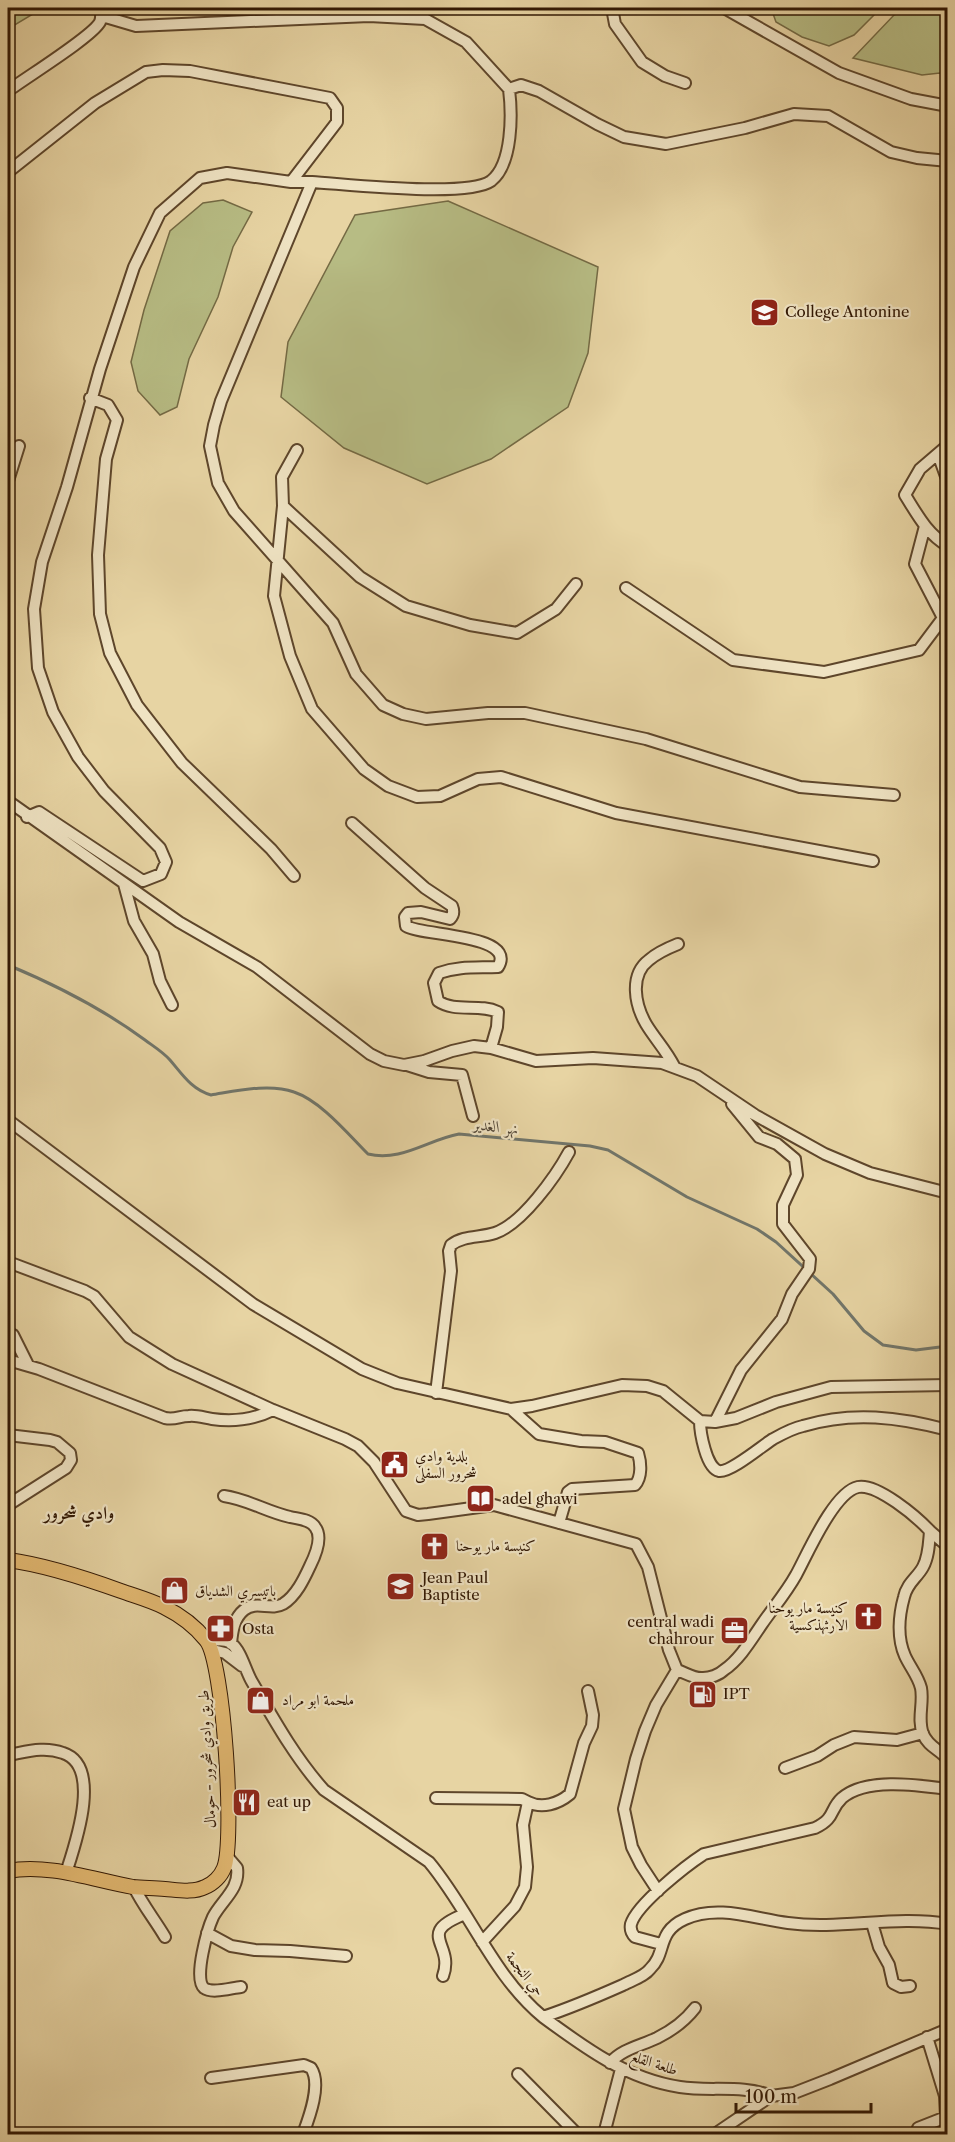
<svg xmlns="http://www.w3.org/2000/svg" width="955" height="2142" viewBox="0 0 955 2142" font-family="'Libre Caslon Text',Amiri,serif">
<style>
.green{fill:#b7bc84;stroke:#746a44;stroke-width:1.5}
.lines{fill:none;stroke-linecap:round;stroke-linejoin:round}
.stream{stroke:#71766b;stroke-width:3}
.minor-casing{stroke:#5e462b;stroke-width:14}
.major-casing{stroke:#311703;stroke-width:16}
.minor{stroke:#efe3c3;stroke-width:10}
.major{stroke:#e4ba72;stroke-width:14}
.labels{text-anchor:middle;stroke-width:4.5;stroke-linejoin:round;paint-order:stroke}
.poi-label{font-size:15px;fill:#311703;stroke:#efe3c3;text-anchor:start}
.street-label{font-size:15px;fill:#311703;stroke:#efe3c3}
.water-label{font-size:16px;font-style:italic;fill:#514637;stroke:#efe3c3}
.quarter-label{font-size:18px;font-weight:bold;fill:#311703;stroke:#efe3c3}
</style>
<rect width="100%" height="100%" fill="#e7d4a3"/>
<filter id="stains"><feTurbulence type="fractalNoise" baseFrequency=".00333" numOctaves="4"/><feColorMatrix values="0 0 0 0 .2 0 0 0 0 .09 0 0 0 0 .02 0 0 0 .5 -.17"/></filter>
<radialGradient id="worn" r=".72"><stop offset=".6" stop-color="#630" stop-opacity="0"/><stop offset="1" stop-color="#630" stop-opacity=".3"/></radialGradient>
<path class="green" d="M8,8H43L8,29Z
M771,8H881L854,35L829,46L802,37L776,22Z
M907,8H947V75L940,73L922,75L853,58L894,15Z
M223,200L252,212L233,247L218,297L189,359L177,407L160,415L138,391L131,362L144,310L170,231L203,203Z
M448,201L598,267L588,353L568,407L491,459L427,484L344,448L281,397L288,342L355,215Z"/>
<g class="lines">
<path class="stream" d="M8,965C56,985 103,1009 145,1040C153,1046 163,1052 170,1060C182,1074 192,1090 211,1095C236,1091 269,1083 294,1092C321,1101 348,1134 368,1154C401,1162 427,1140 459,1134L590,1146L608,1150L687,1197L757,1229L776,1242L833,1294L864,1331L883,1345L916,1350L948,1346"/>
<defs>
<path id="minor" d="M612,8L615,24L642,62L665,76L685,83
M724,8L839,73L911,99L948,106
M102,16L136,26L369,16L425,19L466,42L509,89L521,85L539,91L597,124L624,137L666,144L745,128L794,114L828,116L891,152L917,158L948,161
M509,89C512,113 513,164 491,181C467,198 346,184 312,182L221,401L214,425L210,446L218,483L234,511L333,623L356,674L383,705L403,714L426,719L488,713H525L646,739L800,787L894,795
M8,91C25,78 92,37 100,22C102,17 101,12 101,8
M8,172L95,103L146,72L163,70L190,71L330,98L337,108V122L291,182
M90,398L108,405L117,420L106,459L98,555L100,614L110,653L137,705L182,763L271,849L294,876
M948,445L920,469L905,495C917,514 927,534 948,546
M938,454L948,482
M8,481L19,446
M283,506L282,477L297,450
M925,526L915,564L943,618H948
M576,584L556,609L517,633L470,625L406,606L360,577L283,506L274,596L290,656L312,709L364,769L388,786L417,797L440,796L478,779L501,777L616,813L873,861
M626,588L733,660L824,672L919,650L943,618
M8,801L179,922L257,967L370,1054L384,1061L404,1065L424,1061L452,1051L474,1046L491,1048L536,1061L593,1058L662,1063L697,1076L755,1115L825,1154L870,1173L948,1193
M27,817L39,812L143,881L161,874L166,862L160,848L104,791L78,757L53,712L38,668L34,609L42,562L67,487L100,369L134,267L160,213L200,178L227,173L291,182H312
M352,823L425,888L452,906C454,911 454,915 450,919L421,912L408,913L405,917L406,926C421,936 518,934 498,967C477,968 459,966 439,973L434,983L438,1001C455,1013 479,1003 498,1012L497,1027L491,1048
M124,884L134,921L153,954L160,981L172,1005
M407,1065L429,1072L462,1075L473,1116
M674,1066C666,1050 655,1039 646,1024C635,1005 629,975 649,960C657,953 668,948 678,944
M8,1120L253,1304L362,1369L397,1383L511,1409L532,1406L622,1385L647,1386L663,1391L700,1421L715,1422L736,1418L776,1402L831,1387L948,1385
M8,1262L85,1291L94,1296L129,1337L172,1364L273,1410L345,1439L358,1446L374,1462L406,1511L418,1515L428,1514L494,1505L636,1544L648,1567L669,1650L677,1670C686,1673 694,1679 703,1678C710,1678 719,1675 724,1670C740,1659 751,1640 762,1624C773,1608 786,1593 796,1575C807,1555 834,1492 858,1487C877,1483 917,1517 930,1531C929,1542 929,1556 923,1567C917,1578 907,1583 904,1597C899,1615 897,1638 905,1656C910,1667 918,1676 921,1688C924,1703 917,1719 923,1734C929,1748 940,1749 948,1760
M13,1335L28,1365
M8,1360L39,1369L165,1418C176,1420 179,1416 189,1416C196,1415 205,1418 212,1419C233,1422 255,1419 273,1410
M436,1393L451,1271L449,1251L451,1245C464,1235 480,1238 495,1233C522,1224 556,1176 569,1152
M511,1409L539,1434L581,1441L605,1442L638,1453C641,1463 642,1477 635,1485L572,1489L568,1492L559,1523
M700,1421C700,1432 706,1468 719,1471C730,1473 762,1446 773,1439C782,1434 793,1428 803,1426C852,1411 899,1417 948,1430
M715,1422L741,1370L782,1319L792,1294L809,1269L810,1259L783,1224V1205L797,1175L795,1159L777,1144L759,1137L732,1104
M8,1435L50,1440L57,1442L70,1453L71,1460L66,1468L8,1505
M224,1496C247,1499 267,1512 290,1517C298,1519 310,1519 315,1527C323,1537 315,1556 310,1566C304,1579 296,1596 283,1604C271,1611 256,1600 244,1610C234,1618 232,1631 231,1644
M930,1531L945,1544L948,1550
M208,1642C215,1640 224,1639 231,1643C241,1651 245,1669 251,1680C273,1718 295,1758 324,1790L429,1862C470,1911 493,1976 543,2017C570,2008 596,1997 623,1985C632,1980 644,1977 650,1969C667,1953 656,1932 685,1919C718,1904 755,1919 788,1923C841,1930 895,1915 948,1924
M213,1650L225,1653L242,1666
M8,1755C26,1752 44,1746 63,1753C103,1766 75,1845 66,1873
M785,1768L817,1756L834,1745L854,1737L897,1740L923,1733
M436,1798L522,1799L528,1802L523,1825L527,1867L525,1887L515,1906L482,1942
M528,1802C542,1809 558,1804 570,1794L584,1743L592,1726L593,1715L588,1691
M226,1855L237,1868C240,1889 222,1900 213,1917C208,1928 193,1979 204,1988C212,1994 231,1988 241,1987
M134,1887C142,1904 155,1920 165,1937
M658,1891L641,1865L632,1847L624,1809L636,1759L645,1731L656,1705L677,1670
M872,1923L879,1947L889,1965L893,1983L901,1987L910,1986
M207,1933L231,1946L255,1950L290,1951L346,1956
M661,1944L635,1937C631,1933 630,1929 631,1924C637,1904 687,1865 704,1854L815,1828C836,1818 829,1810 842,1798C866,1777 918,1785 948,1789
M443,1976C455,1943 414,1934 465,1914
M543,2017C585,2048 627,2079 680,2087C709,2092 743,2084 771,2096
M610,2063C622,2049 640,2046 657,2038C671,2031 685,2021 695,2008
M518,2074L577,2134
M211,2078L304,2065L311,2068C322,2084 309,2118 303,2134
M604,2134L621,2069
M715,2134L771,2096L794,2093L830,2079L948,2029
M916,2134L918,2128L946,2117L945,2096L927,2037"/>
<path id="major" d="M8,1560C46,1565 85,1578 121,1591C135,1596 150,1600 164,1607C180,1615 195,1626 206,1640C224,1661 235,1842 224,1868C221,1876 213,1884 205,1887C193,1893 178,1890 165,1889C154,1888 143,1888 133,1887C94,1880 47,1863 8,1871"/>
</defs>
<use href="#minor" class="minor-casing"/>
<use href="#major" class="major-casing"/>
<use href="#minor" class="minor"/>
<use href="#major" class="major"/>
</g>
<defs>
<symbol id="school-square" viewBox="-11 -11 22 22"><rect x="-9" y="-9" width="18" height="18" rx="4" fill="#8f2418" stroke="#efe3c3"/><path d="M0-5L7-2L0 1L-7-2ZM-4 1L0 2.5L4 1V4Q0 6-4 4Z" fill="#fff"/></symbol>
<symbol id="civic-square" viewBox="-11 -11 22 22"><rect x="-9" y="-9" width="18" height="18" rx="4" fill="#8f2418" stroke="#efe3c3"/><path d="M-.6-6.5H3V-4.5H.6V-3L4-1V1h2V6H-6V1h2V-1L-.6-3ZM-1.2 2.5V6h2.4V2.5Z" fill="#fff"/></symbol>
<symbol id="library-square" viewBox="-11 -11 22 22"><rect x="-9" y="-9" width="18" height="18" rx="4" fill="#8f2418" stroke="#efe3c3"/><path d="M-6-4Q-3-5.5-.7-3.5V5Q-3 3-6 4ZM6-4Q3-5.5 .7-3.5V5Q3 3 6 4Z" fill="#fff"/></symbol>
<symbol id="church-square" viewBox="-11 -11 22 22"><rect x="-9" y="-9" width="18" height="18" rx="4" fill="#8f2418" stroke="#efe3c3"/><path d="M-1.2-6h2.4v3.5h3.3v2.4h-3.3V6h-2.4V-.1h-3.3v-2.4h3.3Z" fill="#fff"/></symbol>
<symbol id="shop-square" viewBox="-11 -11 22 22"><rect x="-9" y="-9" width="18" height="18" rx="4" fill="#8f2418" stroke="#efe3c3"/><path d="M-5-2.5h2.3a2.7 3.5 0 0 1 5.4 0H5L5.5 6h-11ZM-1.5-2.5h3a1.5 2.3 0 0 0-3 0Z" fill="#fff"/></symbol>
<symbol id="pharmacy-square" viewBox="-11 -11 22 22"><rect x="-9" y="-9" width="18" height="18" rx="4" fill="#8f2418" stroke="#efe3c3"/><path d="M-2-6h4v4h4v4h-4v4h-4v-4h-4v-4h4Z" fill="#fff"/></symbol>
<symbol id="office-square" viewBox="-11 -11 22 22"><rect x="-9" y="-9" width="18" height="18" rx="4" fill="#8f2418" stroke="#efe3c3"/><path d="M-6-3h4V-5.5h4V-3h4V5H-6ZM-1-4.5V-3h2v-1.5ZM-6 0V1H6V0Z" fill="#fff"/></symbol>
<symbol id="fuel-square" viewBox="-11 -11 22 22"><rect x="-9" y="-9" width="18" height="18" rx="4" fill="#8f2418" stroke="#efe3c3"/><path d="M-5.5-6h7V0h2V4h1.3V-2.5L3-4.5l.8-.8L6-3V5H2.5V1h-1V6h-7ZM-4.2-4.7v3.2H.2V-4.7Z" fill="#fff"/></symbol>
<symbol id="restaurant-square" viewBox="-11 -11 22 22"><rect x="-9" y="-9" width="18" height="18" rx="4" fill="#8f2418" stroke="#efe3c3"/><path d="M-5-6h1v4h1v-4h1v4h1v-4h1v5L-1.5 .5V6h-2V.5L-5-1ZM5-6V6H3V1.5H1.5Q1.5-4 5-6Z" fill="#fff"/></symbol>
</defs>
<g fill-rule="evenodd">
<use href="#school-square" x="748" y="296" width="33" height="33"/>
<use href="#civic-square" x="378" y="1448" width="33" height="33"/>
<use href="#library-square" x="464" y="1482" width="33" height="33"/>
<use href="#church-square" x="418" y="1530" width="33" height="33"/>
<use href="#school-square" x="384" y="1570" width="33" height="33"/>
<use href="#shop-square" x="158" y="1574" width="33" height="33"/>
<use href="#church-square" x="852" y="1600" width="33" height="33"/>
<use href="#pharmacy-square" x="204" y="1612" width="33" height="33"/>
<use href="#office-square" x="718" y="1614" width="33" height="33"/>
<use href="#fuel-square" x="686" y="1678" width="33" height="33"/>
<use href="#shop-square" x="244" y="1684" width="33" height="33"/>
<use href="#restaurant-square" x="230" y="1786" width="33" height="33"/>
</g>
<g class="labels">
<g class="poi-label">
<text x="785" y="317">College Antonine</text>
<text x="415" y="1461">بلدية وادي<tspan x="415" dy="17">شحرور السفلى</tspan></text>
<text x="502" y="1504">adel ghawi</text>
<text x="456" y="1551">كنيسة مار يوحنا</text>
<text x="422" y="1583">Jean Paul<tspan x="422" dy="17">Baptiste</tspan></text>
<text x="195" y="1596">باتيسري الشدياق</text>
<text x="848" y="1613" text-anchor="end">كنيسة مار يوحنا<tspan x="848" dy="17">الارثهذكسية</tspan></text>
<text x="714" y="1627" text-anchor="end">central wadi<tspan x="714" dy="17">chahrour</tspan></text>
<text x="242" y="1634">Osta</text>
<text x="723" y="1699">IPT</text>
<text x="282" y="1705">ملحمة ابو مراد</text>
<text x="267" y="1807">eat up</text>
</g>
<g class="street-label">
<text transform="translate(207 1759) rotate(-93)" y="5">طريق وادي شحرور - حومال</text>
<text transform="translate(525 1974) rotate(52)" y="5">حي النجمة</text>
<text transform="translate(654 2063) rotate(18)" y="5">طلعة القلع</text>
</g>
<g class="water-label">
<text transform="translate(496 1126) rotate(6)" y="6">نهر الغدير</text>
</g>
<g class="quarter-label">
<text x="79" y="1519">وادي شحرور</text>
</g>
</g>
<rect width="955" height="2142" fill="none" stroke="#e7d4a3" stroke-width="30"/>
<rect x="9" y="9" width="937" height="2124" fill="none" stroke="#311703" stroke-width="3"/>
<rect x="15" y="15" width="925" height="2112" fill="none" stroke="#311703" stroke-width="1.5"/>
<path d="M736 2103v9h135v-9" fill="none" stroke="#311703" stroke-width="3"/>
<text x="745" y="2103" font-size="18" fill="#311703" stroke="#efe3c3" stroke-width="4.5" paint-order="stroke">100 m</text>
<rect width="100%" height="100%" filter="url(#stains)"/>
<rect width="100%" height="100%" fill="url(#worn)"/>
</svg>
